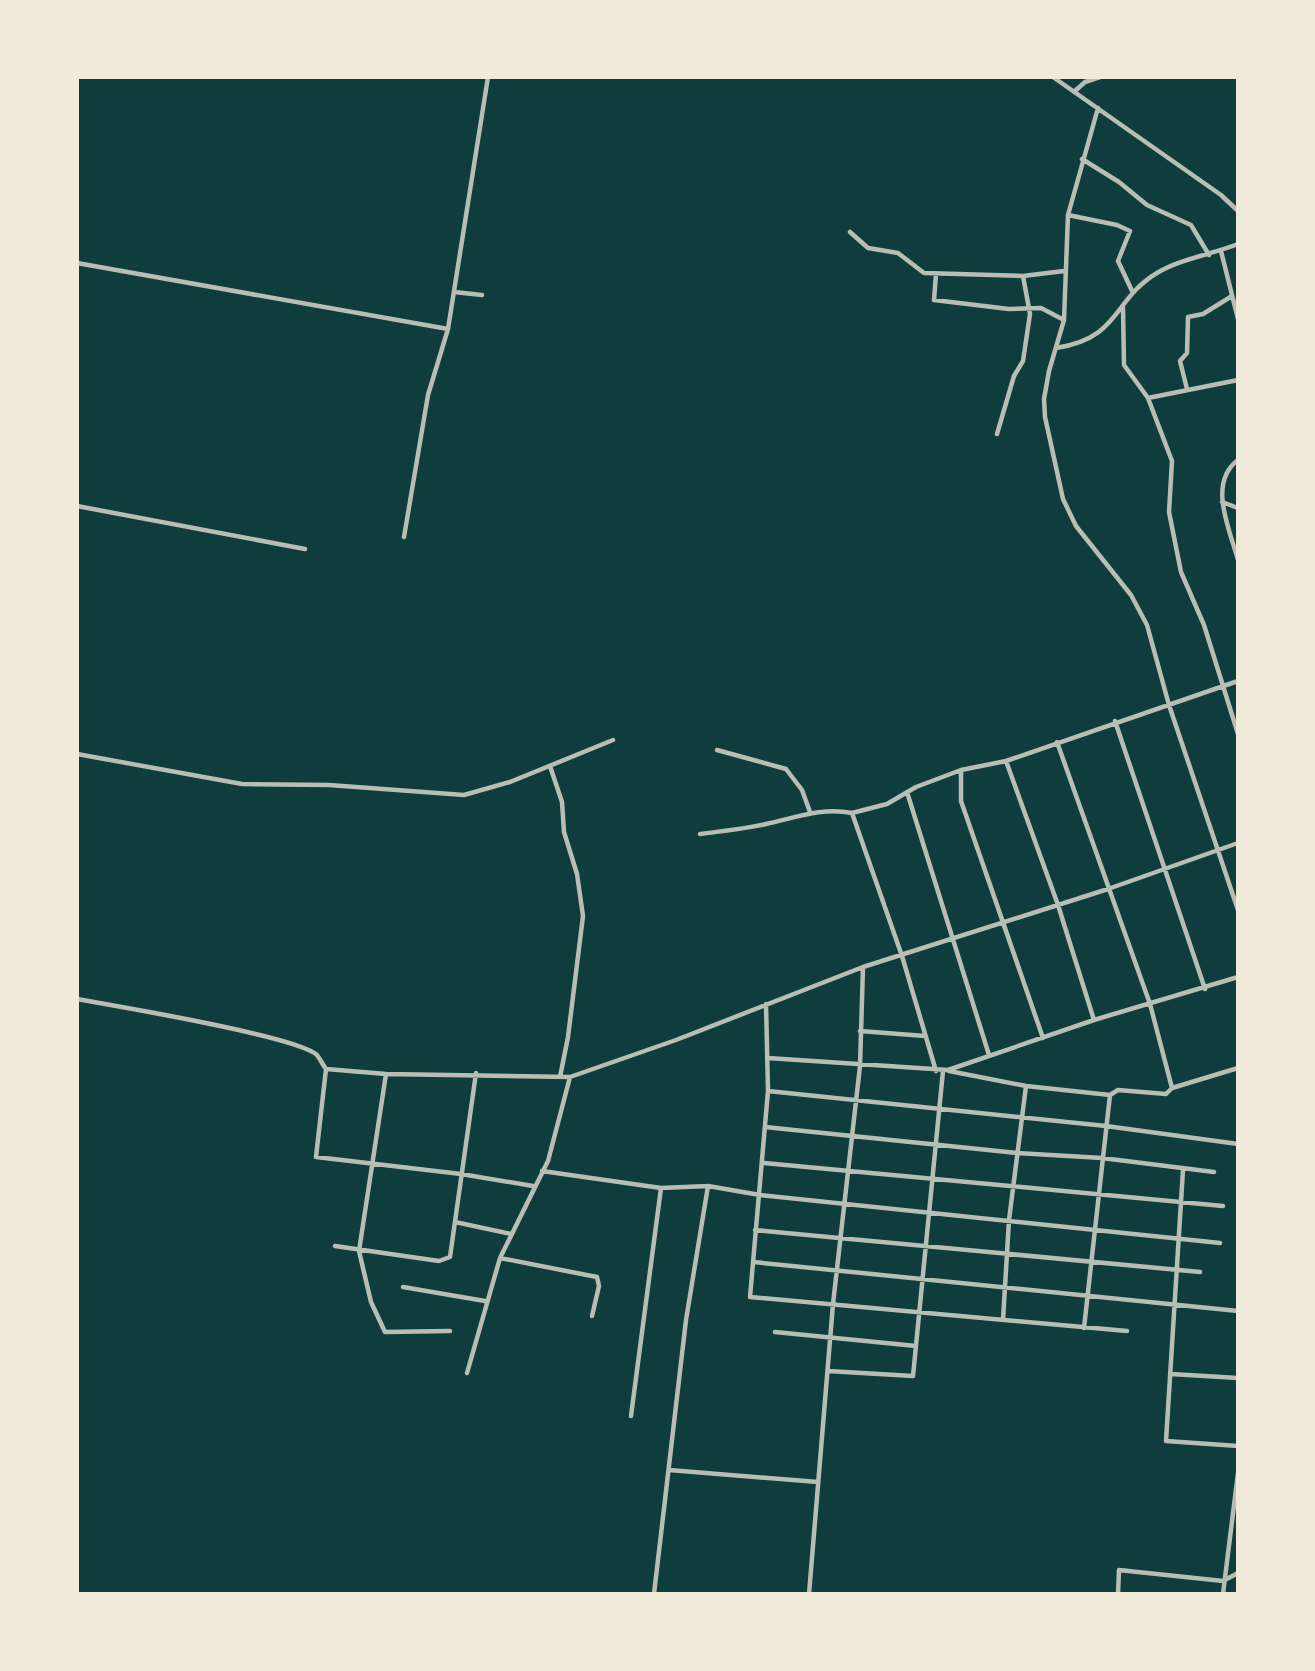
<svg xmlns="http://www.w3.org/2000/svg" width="1315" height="1671" viewBox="0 0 1315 1671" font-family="'Varela Round',sans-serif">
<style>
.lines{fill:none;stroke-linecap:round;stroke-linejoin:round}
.minor{stroke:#b8beb3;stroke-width:4.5}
</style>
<rect width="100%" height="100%" fill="#0f3d3e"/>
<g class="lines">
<path class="minor" d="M1053,77L1221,195L1238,211
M1075,91L1085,82L1100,77
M1098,108L1068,215L1064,320L1049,371L1044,399L1045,417L1063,499L1076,526L1131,595L1147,625L1169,705L1238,910
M1082,159L1119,182L1147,205L1191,225L1209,255
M1068,215L1117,225L1130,231L1118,261L1133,293
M850,232L868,248L898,253L924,273L1023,276L1064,271
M1221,251L1238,319
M77,263L448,329
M936,274L934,300L1009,309L1041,308L1064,320
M454,292L482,295
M1123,307L1124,365L1148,398L1172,461L1169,512L1181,572L1204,625L1238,734
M1056,348C1121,338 1112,300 1157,273C1180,259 1213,254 1238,244
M1187,389L1180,361L1187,353L1188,317L1203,314L1232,296
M1148,398L1238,380
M997,434L1014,376L1023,361L1030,314L1023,276
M1238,460C1207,483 1230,530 1238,560
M1222,502L1238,508
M77,506L305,549
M404,537L428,395L448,329L488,77
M1115,721L1205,989
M1057,742L1150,1004L1172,1088L1166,1094L1118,1090L1110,1095L1084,1328
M717,750L786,769L802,790L810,812
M77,754L242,784L329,785L464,795L510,782L613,740
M1006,761L1058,905L1094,1020
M550,766L562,802L564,832L577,874L583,916L568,1037L560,1077
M961,770V801L1043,1038
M907,792L989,1055
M700,834C722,831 744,829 766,824C795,818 821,807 852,813
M77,999C115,1006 297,1036 317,1055C320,1059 323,1065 326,1069
M766,1004L768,1091L750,1297L1127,1331
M860,1031L925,1036
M768,1058L948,1070L1094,1020L1238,977
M936,1071L902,956L852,813L887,804L916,787L961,770L1006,761L1238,681
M949,1071L1026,1086L1110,1095
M386,1074L359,1251L371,1302L385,1332L450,1331
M1172,1088L1238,1068
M768,1091L1106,1126L1238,1144
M765,1127L1017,1153L1102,1158L1214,1172
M764,1163L1223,1206
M1183,1170L1166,1441L1238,1446
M542,1171L661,1188L708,1186L760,1195L1220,1243
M533,1186L461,1174L316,1157L326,1069L386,1074L570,1077L676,1040L863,967L1108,889L1238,843
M455,1222L511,1234
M755,1230L1200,1272
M335,1246L439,1261L450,1257L476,1073
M500,1258L597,1277L599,1286L592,1316
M753,1262L1238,1311
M403,1287L485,1301
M1003,1320L1009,1220L1026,1086
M775,1332L916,1346
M828,1371L913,1376L943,1071
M467,1373L500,1258L548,1161L570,1077
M1171,1374L1238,1378
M631,1416L661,1188
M669,1470L818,1482
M654,1594L686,1320L708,1186
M809,1594L833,1304L860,1066L863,967
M1118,1594L1119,1570L1223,1581L1238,1573
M1223,1594L1238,1473"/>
</g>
<rect width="1315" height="1671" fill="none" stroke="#f1e9da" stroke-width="158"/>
</svg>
